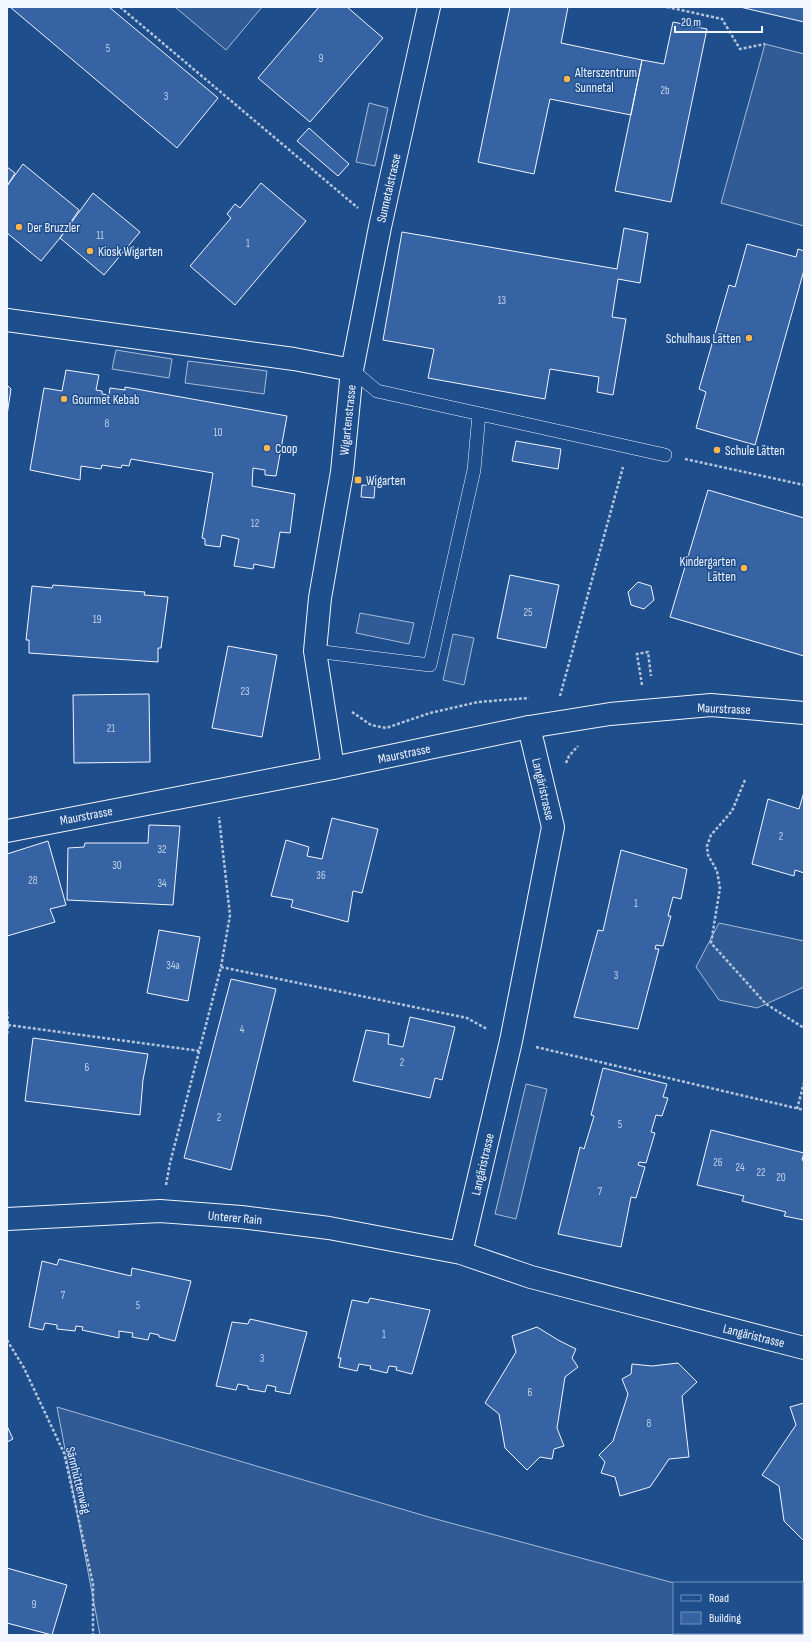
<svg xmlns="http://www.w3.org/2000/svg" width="811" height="1642" viewBox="0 0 811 1642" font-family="'Sofia Sans Condensed',sans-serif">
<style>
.built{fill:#305b95;stroke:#a8bbd7}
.building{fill:#3563a3;stroke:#f2f6ff}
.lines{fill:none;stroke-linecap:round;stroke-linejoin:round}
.service-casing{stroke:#f2f6ff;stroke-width:14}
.minor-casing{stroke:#f2f6ff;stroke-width:24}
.tertiary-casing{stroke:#f2f6ff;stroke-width:24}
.path{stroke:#b3c4dc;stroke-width:2.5;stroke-dasharray:3 2;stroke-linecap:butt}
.service{stroke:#1f4e8c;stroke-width:13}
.minor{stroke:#1f4e8c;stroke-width:22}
.tertiary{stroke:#1f4e8c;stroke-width:22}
.poi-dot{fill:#ffb74d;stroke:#1f4e8c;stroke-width:1.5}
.labels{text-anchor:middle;stroke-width:3;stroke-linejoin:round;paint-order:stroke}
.number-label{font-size:11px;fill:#c3d1e8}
.poi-label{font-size:13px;fill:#f2f6ff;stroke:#1f4e8c;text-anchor:start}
.street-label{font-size:13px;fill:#f2f6ff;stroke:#1f4e8c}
</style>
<rect width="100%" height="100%" fill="#1f4e8c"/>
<path class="built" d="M175,7H262L226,50Z
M765,44L804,54V226L721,203Z
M369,103L388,108L375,166L356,162Z
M116,350L172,359L169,378L112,369Z
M188,361L267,371L264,394L185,383Z
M360,613L414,623L409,644L356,633Z
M453,634L474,638L464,685L443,680Z
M719,923L804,941V987L757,1008L719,1000L696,967Z
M526,1084L547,1089L516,1219L495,1214Z
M57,1407L432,1518L674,1583V1633H802V1618H804V1635H100Z"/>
<path class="building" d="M10,7H109L218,98L177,148Z
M319,7H347L383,38L310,122L258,78Z
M510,7H568L561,43L642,60L631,115L550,99L534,174L478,162Z
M740,7H804V22Z
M673,22L707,29L671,202L615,191L642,60L664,64Z
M309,128L349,164L338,176L297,141Z
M23,164L79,210L60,238L41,261L7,233V186Z
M7,167L15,173L7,186Z
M261,183L306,221L235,305L190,266L231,218L227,214L235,204L240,208Z
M93,193L140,232L104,275L60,238Z
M624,228L648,233L640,283L618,279L612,317L626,319L613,395L597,392L599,377L550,369L545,399L428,378L434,349L383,340L402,232L617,269Z
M747,244L796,257L798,249L804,251V270L755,445L696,428L706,392L699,389L729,285L735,287Z
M66,370L99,375L96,390L102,391V394L109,395L110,388L125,390V387L287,416L276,476L265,475V470L253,468L252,486L295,494L290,533L280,532L274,568L254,564L253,569L234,566L239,539L222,535L220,547L205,545V539L202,538L213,473L131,459L129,466L122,465L121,468L102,465L101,469L81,466L80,480L30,470L44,388L62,391Z
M7,385L11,389L7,415Z
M516,441L561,449L558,469L512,461Z
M362,485L375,486L374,498L361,497Z
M708,490L804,518V656L670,617Z
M510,575L559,585L546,648L497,638Z
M638,582L651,586L654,600L644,609L631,605L628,592Z
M53,585L145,592L144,595L168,597L161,648H158V662L29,653V640H26L32,586L52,588Z
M228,646L277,655L262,737L212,728Z
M149,694L150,762L74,763L73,695Z
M804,792V873L795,870L794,876L752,864L768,799L799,809Z
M332,818L378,829L362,893L353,891L348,922L291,907L293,900L271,896L286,840L309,847L307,856L322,859Z
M149,825L180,826L173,905L67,900L68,848L84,847L85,843H148Z
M48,841L66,905L50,909L55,922L7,936V854Z
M621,850L687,869L681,899L673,897L668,916H671L663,946L656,945L655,949H659L638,1029L574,1017L598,930L603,931Z
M159,930L200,937L188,1001L147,993Z
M231,979L276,989L231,1170L184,1158Z
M410,1017L455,1027L442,1080L435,1078L430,1098L353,1081L366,1030L389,1034L388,1044L403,1047Z
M33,1038L148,1054L143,1080L140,1115L25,1101Z
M603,1068L667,1084L663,1097L668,1098L662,1116L656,1115L651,1132L655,1133L646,1163L639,1162L638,1165L645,1167L636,1198L631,1197L621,1247L558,1234L580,1147L584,1149L594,1116L591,1115Z
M711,1130L804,1153L802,1160L804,1161V1220L784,1216L786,1212L742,1201L744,1196L697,1185Z
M59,1259L131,1276L132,1268L191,1281L175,1341L159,1337V1335L150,1333L148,1340L132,1337L133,1333L119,1331V1338L82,1330L83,1327L76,1326L75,1331L57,1329V1325L45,1323L43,1330L29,1327L42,1261L57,1265Z
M370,1298L430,1310L412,1374L396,1370L397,1367L389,1366L387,1373L370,1369L371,1366L359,1364L357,1371L339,1367L341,1358H338L352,1300L368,1303Z
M250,1319L307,1332L290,1394L275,1391L276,1387L267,1385L265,1392L248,1389V1386L238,1384L236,1390L216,1386L232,1322L248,1324Z
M537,1327L558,1340L576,1349L572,1358L578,1367L565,1377L557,1428L564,1446L554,1449L552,1459L540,1457L527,1470L505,1448L499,1414L485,1403L516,1352L512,1336Z
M678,1363L697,1382L682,1396L689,1457L669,1459L650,1487L620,1496L615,1477L601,1473L605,1462L599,1455L613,1441L628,1394L622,1379L631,1374L632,1364L652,1366Z
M804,1403V1541L784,1521L779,1486L762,1475L796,1425L790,1407Z
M7,1426L13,1439L7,1442Z
M7,1568L67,1585L52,1635L7,1623Z"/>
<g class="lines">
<defs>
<path id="service" d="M352,370L377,391L665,455
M315,651L430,665L474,470L479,414"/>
<path id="minor" d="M7,320L294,359L352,370
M529,727L553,827L511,1041L461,1253L531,1277L804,1348
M333,768L315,651L320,598L342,472L352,370L380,227L429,7
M7,1219L160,1211L241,1217L329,1228L461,1253"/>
<path id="tertiary" d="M7,831L333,768L529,727L610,714L711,705L804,713"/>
</defs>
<use href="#service" class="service-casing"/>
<use href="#minor" class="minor-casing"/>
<use href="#tertiary" class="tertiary-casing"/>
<path class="path" d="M120,7L358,208
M667,7L722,19L740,49L765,44
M685,459L804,485
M642,685L637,654L648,652L651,676
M560,696L623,467
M352,712L371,725L386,728L430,713L478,702L529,698
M566,763L569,756L578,746
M745,780L732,811L711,835L707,846L708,855L717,871L720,888L711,943L766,1004L804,1028
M221,967L467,1018L487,1029
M7,1011L8,1025L7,1036
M8,1025L200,1051
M536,1047L804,1110
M797,1109L804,1083
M166,1185L170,1163L221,967L230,915L219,817
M7,1340L24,1368L64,1453L93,1584V1635"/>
<use href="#service" class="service"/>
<use href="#minor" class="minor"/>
<use href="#tertiary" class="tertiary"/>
</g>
<g class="poi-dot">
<circle cx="567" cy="79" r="4"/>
<circle cx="19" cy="227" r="4"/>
<circle cx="90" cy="251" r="4"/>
<circle cx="749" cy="338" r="4"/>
<circle cx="64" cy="399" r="4"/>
<circle cx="267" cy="448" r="4"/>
<circle cx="717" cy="450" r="4"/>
<rect x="354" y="476" width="8" height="8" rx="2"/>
<circle cx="744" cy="568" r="4"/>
</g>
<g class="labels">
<g class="number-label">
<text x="108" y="52">5</text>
<text x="321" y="62">9</text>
<text x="665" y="94">2b</text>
<text x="166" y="100">3</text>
<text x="100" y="239">11</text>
<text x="248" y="247">1</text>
<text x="502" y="304">13</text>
<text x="107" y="427">8</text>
<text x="218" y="436">10</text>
<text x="255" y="527">12</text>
<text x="528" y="616">25</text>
<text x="97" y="623">19</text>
<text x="245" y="695">23</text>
<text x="111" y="732">21</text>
<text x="781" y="840">2</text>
<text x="162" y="853">32</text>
<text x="117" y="869">30</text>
<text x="321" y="879">36</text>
<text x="33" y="884">28</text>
<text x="162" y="887">34</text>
<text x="636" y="907">1</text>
<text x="173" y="969">34a</text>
<text x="616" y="979">3</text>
<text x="242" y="1033">4</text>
<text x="402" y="1066">2</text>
<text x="87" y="1071">6</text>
<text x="219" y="1121">2</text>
<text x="620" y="1128">5</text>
<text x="718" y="1166">26</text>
<text x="740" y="1171">24</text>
<text x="761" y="1176">22</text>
<text x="781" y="1181">20</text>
<text x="600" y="1195">7</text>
<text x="63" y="1299">7</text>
<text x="138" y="1309">5</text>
<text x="384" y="1338">1</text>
<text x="262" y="1362">3</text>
<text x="530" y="1396">6</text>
<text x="649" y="1427">8</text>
<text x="34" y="1608">9</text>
</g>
<g class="poi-label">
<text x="575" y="77">Alterszentrum<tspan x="575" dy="15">Sunnetal</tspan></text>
<text x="27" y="232">Der Bruzzler</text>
<text x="98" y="256">Kiosk Wigarten</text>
<text x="741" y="343" text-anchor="end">Schulhaus Lätten</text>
<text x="72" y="404">Gourmet Kebab</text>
<text x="275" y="453">Coop</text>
<text x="725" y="455">Schule Lätten</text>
<text x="366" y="485">Wigarten</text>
<text x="736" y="566" text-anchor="end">Kindergarten<tspan x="736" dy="15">Lätten</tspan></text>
</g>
<g class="street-label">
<text transform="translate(388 188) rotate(-77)" y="5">Sunnetalstrasse</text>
<text transform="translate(347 420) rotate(-84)" y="5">Wigartenstrasse</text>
<text transform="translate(724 708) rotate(2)" y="5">Maurstrasse</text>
<text transform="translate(404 753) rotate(-12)" y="5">Maurstrasse</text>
<text transform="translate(544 789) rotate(77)" y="5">Langäristrasse</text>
<text transform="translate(86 815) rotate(-11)" y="5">Maurstrasse</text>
<text transform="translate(482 1164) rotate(-77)" y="5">Langäristrasse</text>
<text transform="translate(235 1217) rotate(5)" y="5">Unterer Rain</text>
<text transform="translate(754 1335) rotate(14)" y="5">Langäristrasse</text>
<text transform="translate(79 1480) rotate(76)" y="5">Sännhüttenwäg</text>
</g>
</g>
<rect width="811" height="1642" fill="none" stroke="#f2f6ff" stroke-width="16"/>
<rect x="673" y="1582" width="130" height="52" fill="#1f4e8c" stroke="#7391ba"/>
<rect x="681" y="1595" width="20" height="6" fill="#1f4e8c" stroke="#7391ba"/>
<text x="709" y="1602" font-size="12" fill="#f2f6ff">Road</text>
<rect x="681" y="1612" width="20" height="12" fill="#3563a3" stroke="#7391ba"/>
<text x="709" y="1622" font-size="12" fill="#f2f6ff">Building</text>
<path d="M675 26v6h87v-6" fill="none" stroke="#f2f6ff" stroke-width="2"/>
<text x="681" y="26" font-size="12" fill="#f2f6ff" stroke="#1f4e8c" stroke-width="3" paint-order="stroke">20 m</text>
</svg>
